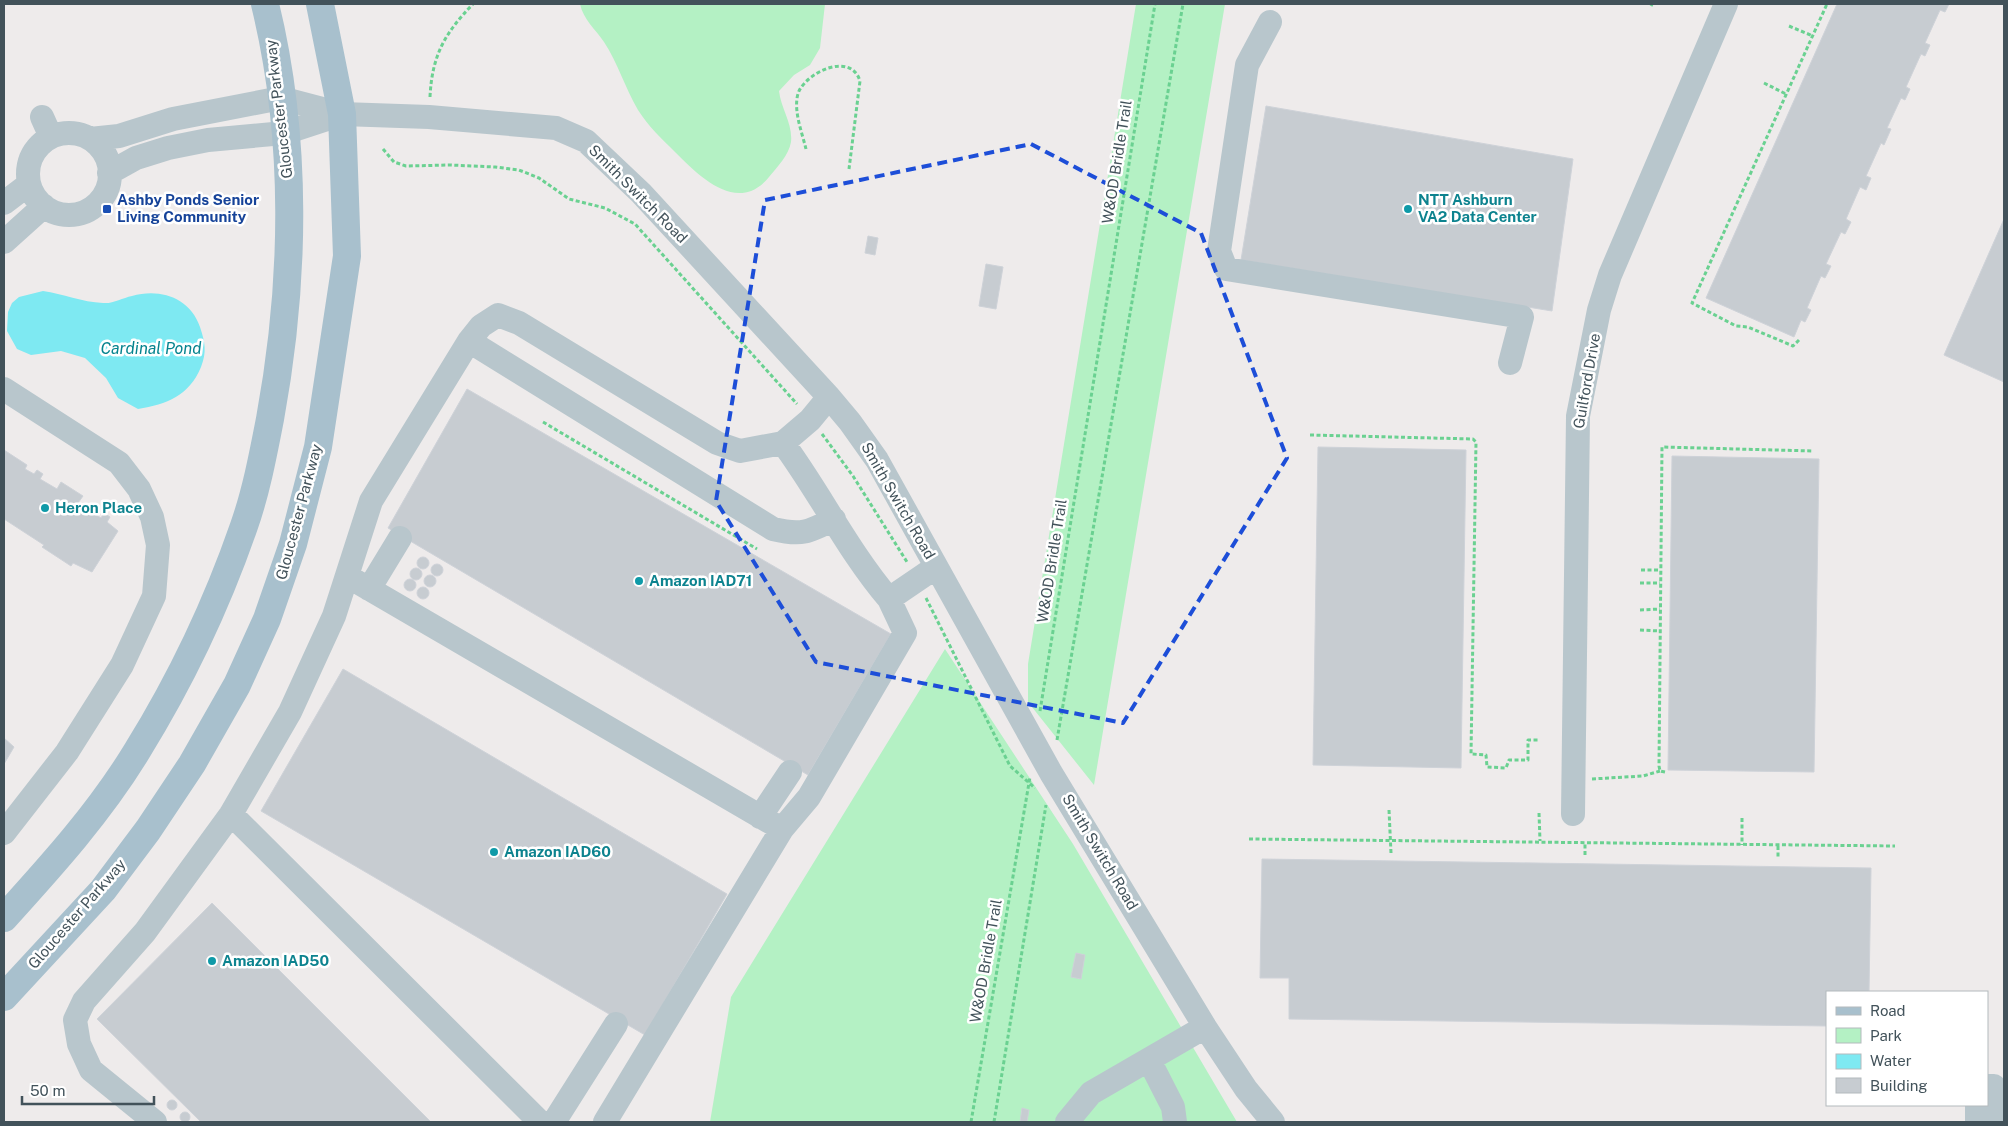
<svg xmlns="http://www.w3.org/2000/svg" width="2008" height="1126" viewBox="0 0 2008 1126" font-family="'Public Sans',sans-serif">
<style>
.green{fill:#b4f1c4}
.water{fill:#7ee9f2}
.building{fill:#c7ccd1;stroke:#ced2d8}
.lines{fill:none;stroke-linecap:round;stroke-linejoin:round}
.path{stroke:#6ad191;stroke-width:3;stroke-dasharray:4 2.5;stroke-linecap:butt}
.minor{stroke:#b8c6cc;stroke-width:24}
.major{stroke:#a8c0cd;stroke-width:28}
.marked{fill:none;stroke:#1d4ed8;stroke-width:4;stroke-dasharray:10 6;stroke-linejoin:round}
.transit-dot{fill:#1a4fb4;stroke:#fff;stroke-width:2}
.culture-dot{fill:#0f9aa8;stroke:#fff;stroke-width:2}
.labels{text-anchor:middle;stroke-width:5;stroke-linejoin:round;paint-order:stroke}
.street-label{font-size:15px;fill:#42525a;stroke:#fff}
.transit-label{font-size:15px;font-weight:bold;fill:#164399;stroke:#fff;text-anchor:start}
.culture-label{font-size:15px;font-weight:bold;fill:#0d838f;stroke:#fff;text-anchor:start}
.water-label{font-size:16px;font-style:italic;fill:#05838e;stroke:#fff}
</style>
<rect width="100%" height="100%" fill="#eeebeb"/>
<path class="green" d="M580,4H825L820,48L810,65L794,75L779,91C781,109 793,124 791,142C789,155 777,167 769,177C738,215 700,177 675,152C662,139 648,126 638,110C625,88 618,63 604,42C596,30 583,19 580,4Z
M1136,4H1225L1094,785L1028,702V664Z
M945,649L1073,844L1237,1122H710L731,997Z"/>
<path class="water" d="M43,291C63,294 82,302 103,303C113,304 122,298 132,296C159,288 190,297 200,327C205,342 207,352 201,367C189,396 167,404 138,409L118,398L106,378L85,358L61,351L31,355L17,349L7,331L8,312L12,303L19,297Z"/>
<path class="building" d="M1837,4H1949L1945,12L1940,10L1925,43L1930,45L1925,56L1921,54L1906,87L1910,89L1905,100L1901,98L1887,128L1891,129L1884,145L1881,143L1866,176L1871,178L1866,190L1860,187L1846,219L1851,222L1845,234L1841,232L1826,264L1831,266L1825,278L1821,276L1807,308L1811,310L1805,322L1801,320L1794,337L1706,298Z
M1266,106L1573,159L1552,311L1241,260Z
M2004,219V382L1944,355Z
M868,236L878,238L875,255L865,253Z
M986,264L1003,267L996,309L979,306Z
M467,389L891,634L808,775L388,528Z
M1318,447L1466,450L1461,768L1313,765Z
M4,450L27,465L25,469L34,474L37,470L43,474L40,479L57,489L61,482L83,496L78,503L101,518L104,513L110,517L107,522L118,531L92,572L73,563L71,566L42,547L44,545L4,519Z
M1672,456L1819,459L1814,772L1668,770Z
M417 563a6 6 0 1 1 12 0a6 6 0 1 1-12 0Z
M431 570a6 6 0 1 1 12 0a6 6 0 1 1-12 0Z
M410 574a6 6 0 1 1 12 0a6 6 0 1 1-12 0Z
M424 581a6 6 0 1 1 12 0a6 6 0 1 1-12 0Z
M404 585a6 6 0 1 1 12 0a6 6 0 1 1-12 0Z
M417 593a6 6 0 1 1 12 0a6 6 0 1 1-12 0Z
M343,669L727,894L645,1035L261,811Z
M4,738L14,747L4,764Z
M1262,859L1871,868L1869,992H1827V1026L1289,1019V978H1260Z
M212,903L431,1122H201L97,1019Z
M1076,953L1085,955L1081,979L1071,977Z
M167 1105a5 5 0 1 1 10 0a5 5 0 1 1-10 0Z
M1022,1108L1029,1110L1027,1122H1020Z
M180 1117a5 5 0 1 1 10 0a5 5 0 1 1-10 0Z"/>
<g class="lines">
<path class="path" d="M1651,6L1652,4
M1789,26L1813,36
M1764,83L1786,94
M430,97C432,55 445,33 473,4
M383,149L394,162L406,166L450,165L495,167L519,170L539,178L569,199L605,208L635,224L797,404
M806,149C802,132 792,108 799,91C809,71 851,52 860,81L849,169
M1799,340L1793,346L1748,327L1736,326L1692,303L1827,4
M543,422L757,549
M822,434L853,476L907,562
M1310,435L1473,439L1476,442L1471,754L1486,755L1487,767L1506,768L1509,760H1528V740H1539
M1641,570H1660
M1640,583H1660
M926,598L1010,766L1035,788
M1640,610L1660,609
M1640,630L1660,631
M1040,711L1155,4
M1057,740L1183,4
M1665,772L1660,771L1659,766L1662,447L1813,451
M1592,779L1643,776L1660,771
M1389,810L1391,853
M1539,813L1540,841
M1742,818V845
M1249,839L1895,846
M1778,846V859
M1585,855V842
M971,1122L1030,777
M994,1122L1046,805"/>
<path class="minor" d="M1270,22L1247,65L1219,251L1226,269L1522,317L1510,363
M42,117L51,137
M28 174a41 41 0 1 1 82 0a41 41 0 1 1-82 0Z
M90,139L119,136L173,119L281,98L342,114L429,117L556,128L586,141L641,193L829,397L850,422L877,460L1051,773L1205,1027L1246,1089L1273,1122
M109,173L136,158L168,148L208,140L284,133L342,114
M4,203L29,184
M4,242L44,206
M469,341L773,529C802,536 809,532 834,519
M4,389L119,463L139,489L152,517L158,545L154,596L122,665L67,752L4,833
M783,443C820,493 848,551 889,599
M347,576L782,829
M369,589L400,538
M231,814L540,1122
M1573,814L1578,416L1599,310L1610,275L1726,4
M760,817L790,772
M1149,1060L1173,1107L1175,1122
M1987,1086H1994L1999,1122
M155,1122L91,1070L79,1044L75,1020L84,1001L145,932L231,814L290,712L334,616L371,501L469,341L481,326L498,315L519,323L717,443L740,451L783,443L810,420L829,397
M554,1122L616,1024
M605,1122L782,829L809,797L905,633L889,599L936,567
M1067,1122L1091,1093L1205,1027
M1977,1122V1105"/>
<path class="major" d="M4,918C52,865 100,812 137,751C181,680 217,604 244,526C256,492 263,455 270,419C295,283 298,139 265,4
M4,997L103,890L148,830L192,764L237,685L267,619L293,544L318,447L347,256L342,114L320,4"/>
</g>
<path class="marked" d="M1031,144L1201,233L1287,458L1123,723L816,662L716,501L765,200Z"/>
<rect class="transit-dot" x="102" y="204" width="10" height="10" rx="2.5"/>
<g class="culture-dot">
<circle cx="1408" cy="209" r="5"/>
<circle cx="45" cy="508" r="5"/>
<circle cx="639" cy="581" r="5"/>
<circle cx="494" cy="852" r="5"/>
<circle cx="212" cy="961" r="5"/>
</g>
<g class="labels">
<g class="street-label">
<text transform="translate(279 109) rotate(-97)" y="5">Gloucester Parkway</text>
<text transform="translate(1117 162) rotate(-81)" y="5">W&amp;OD Bridle Trail</text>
<text transform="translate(638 194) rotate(45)" y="5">Smith Switch Road</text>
<text transform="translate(1587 381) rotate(-80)" y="5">Guilford Drive</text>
<text transform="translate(898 501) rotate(60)" y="5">Smith Switch Road</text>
<text transform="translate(299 512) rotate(-75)" y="5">Gloucester Parkway</text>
<text transform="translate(1052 561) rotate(-81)" y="5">W&amp;OD Bridle Trail</text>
<text transform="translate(1100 852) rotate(59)" y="5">Smith Switch Road</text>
<text transform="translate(77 914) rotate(-49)" y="5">Gloucester Parkway</text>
<text transform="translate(986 961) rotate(-80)" y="5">W&amp;OD Bridle Trail</text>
</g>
<g class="transit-label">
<text x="117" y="205">Ashby Ponds Senior<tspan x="117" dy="17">Living Community</tspan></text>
</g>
<g class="culture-label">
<text x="1418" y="205">NTT Ashburn<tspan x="1418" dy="17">VA2 Data Center</tspan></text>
<text x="55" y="513">Heron Place</text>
<text x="649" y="586">Amazon IAD71</text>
<text x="504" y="857">Amazon IAD60</text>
<text x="222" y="966">Amazon IAD50</text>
</g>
<g class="water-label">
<text x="151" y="354">Cardinal Pond</text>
</g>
</g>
<rect width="2008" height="1126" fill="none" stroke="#42525a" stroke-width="10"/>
<rect x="1826" y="991" width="162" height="115" fill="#ffffff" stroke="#b3babd"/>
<rect x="1836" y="1007" width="25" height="8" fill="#a8c0cd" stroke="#b3babd"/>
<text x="1870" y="1016" font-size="15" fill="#42525a">Road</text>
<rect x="1836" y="1028" width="25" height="15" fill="#b4f1c4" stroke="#b3babd"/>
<text x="1870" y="1041" font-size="15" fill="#42525a">Park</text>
<rect x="1836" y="1054" width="25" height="15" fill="#7ee9f2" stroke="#b3babd"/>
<text x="1870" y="1066" font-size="15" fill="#42525a">Water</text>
<rect x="1836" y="1078" width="25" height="15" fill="#c7ccd1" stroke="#b3babd"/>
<text x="1870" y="1091" font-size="15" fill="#42525a">Building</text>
<path d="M22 1096v8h132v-8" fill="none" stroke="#42525a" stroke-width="2.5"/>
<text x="30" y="1096" font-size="15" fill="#42525a" stroke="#ffffff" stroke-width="4" paint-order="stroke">50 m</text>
</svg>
